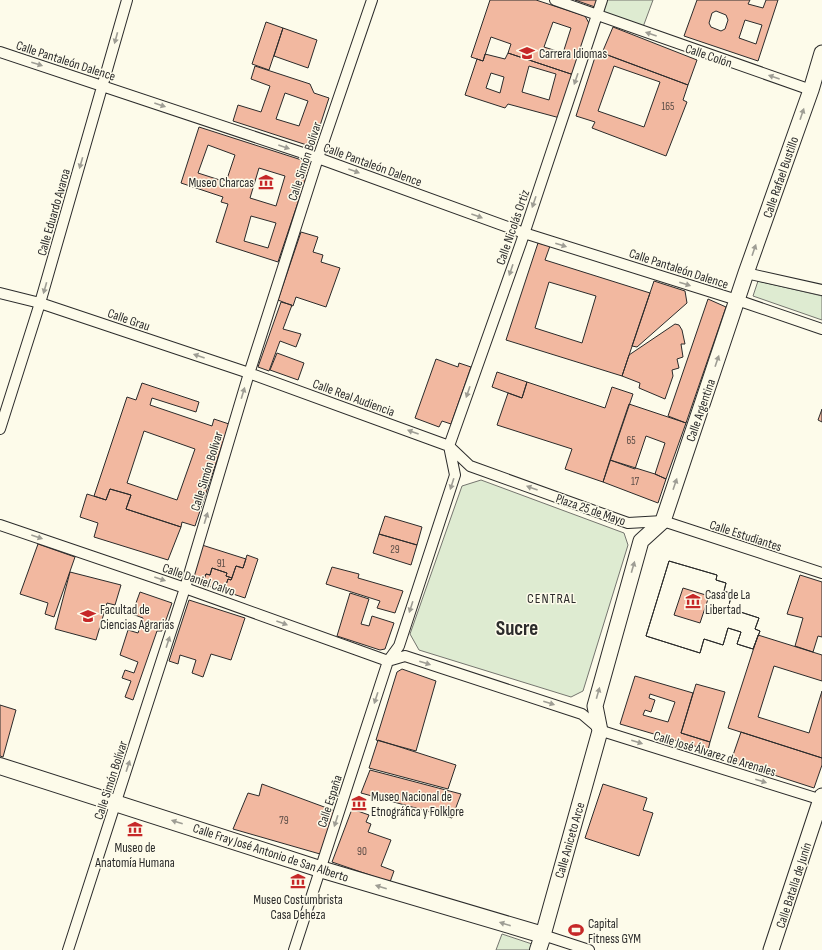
<svg xmlns="http://www.w3.org/2000/svg" width="822" height="950" viewBox="0 0 822 950" font-family="'Sofia Sans Condensed',sans-serif">
<style>
.green{fill:#deebd1;stroke:#74746e}
.building{fill:#f2b8a0;stroke:#2b2b2b;fill-rule:evenodd}
.lines{fill:none;stroke-linecap:round;stroke-linejoin:round}
.minor-casing{stroke:#2b2b2b;stroke-width:12}
.secondary-casing{stroke:#2b2b2b;stroke-width:17}
.primary-casing{stroke:#2b2b2b;stroke-width:18}
.minor{stroke:#fdfbea;stroke-width:10}
.secondary{stroke:#fdfbea;stroke-width:15}
.primary{stroke:#fdfbea;stroke-width:16}
.oneway{fill:#9e9d94}
.labels{text-anchor:middle;stroke-width:3;stroke-linejoin:round;paint-order:stroke}
.number-label{font-size:11px;fill:#5d4e48}
.poi-label{font-size:13px;fill:#2b2b2b;stroke:#fdfbea;text-anchor:start}
.street-label{font-size:13px;fill:#2b2b2b;stroke:#fdfbea}
.neighbourhood-label{font-size:14px;letter-spacing:1px;fill:#2b2b2b;stroke:#fdfbea}
.town-label{font-size:21px;font-weight:bold;fill:#2b2b2b;stroke:#fdfbea}
</style>
<rect width="100%" height="100%" fill="#fdfbea"/>
<path class="green" d="M605,0H653L643,27L603,12Z
M758,281L822,296V320L753,296Z
M481,480L624,533L628,545L583,691L571,697L419,650L410,634L462,486Z
M502,934L532,944L530,950H496Z"/>
<path class="building" d="M490,0H536L585,16L590,25L574,75L508,53L511,44L491,37L483,61L471,57ZM553,22L571,28L563,53L544,47Z
M575,0H598L595,7Z
M697,0H750L748,4L763,8L766,0H778L758,61L684,36ZM716,11L726,15L728,20L725,29L721,31L711,27L709,23L712,13ZM745,20L762,25L756,44L739,38Z
M266,22L283,28L269,70L252,64Z
M613,27L697,60L688,85L602,53Z
M283,28L317,40L308,68L274,56Z
M597,51L688,85L683,100L687,102L666,156L592,128L595,122L576,116ZM614,66L660,82L644,127L598,111Z
M508,53L574,75L560,118L508,104L505,108L465,95L477,59L483,61L485,54L505,59ZM529,66L556,74L549,100L522,92ZM491,73L504,77L500,93L486,88Z
M255,66L310,84L314,93L329,98L313,147L233,121L238,105L261,112L270,86L251,79ZM285,93L308,101L299,126L276,119Z
M199,127L311,163L278,262L216,242L228,204L221,202L223,197L181,183ZM208,145L235,155L226,182L198,173ZM259,168L285,176L276,206L250,198ZM251,216L276,223L268,248L244,241Z
M301,232L318,237L313,252L323,255L321,262L340,268L326,307L296,297L293,306L278,300Z
M538,243L550,246L545,260L650,293L622,376L506,340ZM549,282L596,296L582,343L535,328Z
M654,281L685,291L687,303L637,347L632,346Z
M708,299L726,307L686,423L668,416Z
M281,302L292,305L283,329L301,334L296,347L280,341L269,371L258,367Z
M675,324L679,325L682,330L685,344H681L683,357L677,359L679,368L672,370L673,376L665,399L639,388L640,383L622,376L629,355Z
M277,353L304,363L298,380L270,370Z
M436,359L458,367L459,363L471,367L451,424L442,421L439,427L415,418Z
M497,372L527,382L522,398L492,387Z
M527,382L605,408L612,387L633,394L603,482L565,469L572,449L497,425L508,393L522,398Z
M142,383L199,402L196,412L152,398L150,405L212,426L214,419L229,424L195,526L182,522L181,527L126,509L131,495L110,489L106,500L94,496L127,397L136,400ZM144,431L195,449L177,500L127,483Z
M629,404L686,423L666,479L655,474L665,443L646,436L635,469L610,460Z
M822,409V422L818,420Z
M610,460L655,474L666,479L658,503L603,482Z
M110,489L131,495L126,509L181,527L168,560L94,537L98,523L80,517L87,494L106,500Z
M385,516L422,527L417,545L379,534Z
M379,534L417,545L411,565L373,553Z
M38,544L75,557L54,617L45,614L48,603L20,594Z
M202,545L246,559L243,568L236,566L232,578L226,576L227,573L212,568L210,575L206,574L202,584L195,581L192,576Z
M247,555L258,559L245,598L224,591L228,579L231,580L236,566L243,568Z
M669,561L717,575L716,580L726,583L724,591L732,594L728,608L759,618L755,629L760,631L753,649L737,644L741,632L728,628L723,645L704,639L700,653L646,636ZM683,588L709,596L700,623L674,615Z
M669,561L717,575L716,580L726,583L724,591L732,594L728,608L759,618L755,629L760,631L753,649L737,644L741,632L728,628L723,645L704,639L700,653L646,636Z
M332,567L359,574L358,578L403,591L395,613L377,608L380,601L326,584Z
M212,568L227,573L226,576L232,578L231,580L228,579L224,591L202,584L206,574L210,575Z
M70,572L121,585L115,605L107,603L96,640L55,629Z
M800,575L822,582V637L818,636L813,652L795,646L803,618L787,614Z
M140,592L172,603L162,631H157L133,700L125,697L131,681L122,678L125,670L134,673L138,662L120,655L128,630L138,633L143,618L132,614Z
M350,593L369,599L361,624L369,626L372,616L394,623L385,649L380,650L337,636Z
M189,600L245,618L231,660L211,654L203,677L192,673L196,660L180,655L178,664L169,661Z
M758,635L822,655V681L774,666L758,717L809,733L822,691V758L728,728Z
M402,669L436,681L416,751L376,740L397,672Z
M635,676L693,693L681,733L710,742L708,750L620,724ZM650,694L675,702L668,722L643,715L645,710L651,712L655,700L649,698Z
M696,684L725,692L710,742L681,733Z
M0,705L16,710L3,757L0,756Z
M741,732L822,758V765L814,788L731,761Z
M378,740L456,765L448,789L369,768Z
M370,770L461,794L452,818L361,793Z
M262,784L335,811L320,854L233,829L248,793L259,796Z
M603,784L647,798L643,810L653,813L639,856L585,838Z
M352,809L369,815L366,822L371,824L368,832L391,840L381,866L394,871L390,882L332,862Z"/>
<g class="lines">
<defs>
<path id="minor" d="M555,0L811,90
M0,52L318,158L524,233L737,300L822,329
M746,273L822,290
M0,293L40,303L249,373L449,446L470,466L628,523L663,521L822,573
M0,429L40,303L127,0
M0,525L185,588L388,661
M388,661L405,656L582,714L602,731L822,800
M543,935L589,950
M68,950L185,588L247,380L318,158L372,0
M294,950L388,661L399,646L455,475L449,446L521,243L602,0"/>
<path id="secondary" d="M543,935L600,731L595,706L641,541L663,521L746,273L811,90L822,53
M771,950L822,796"/>
<path id="primary" d="M0,766L320,869L543,935L538,950"/>
</defs>
<use href="#minor" class="minor-casing"/>
<use href="#secondary" class="secondary-casing"/>
<use href="#primary" class="primary-casing"/>
<use href="#minor" class="minor"/>
<use href="#secondary" class="secondary"/>
<use href="#primary" class="primary"/>
</g>
<defs><path id="oneway-solid" d="M-6-.8H1V-3.2L6.5 0L1 3.2V.8H-6Z"/></defs>
<g class="oneway">
<use href="#oneway-solid" transform="translate(651 34) rotate(-161)"/>
<use href="#oneway-solid" transform="translate(116 38) rotate(105)"/>
<use href="#oneway-solid" transform="translate(37 64) rotate(18)"/>
<use href="#oneway-solid" transform="translate(774 77) rotate(-161)"/>
<use href="#oneway-solid" transform="translate(576 79) rotate(109)"/>
<use href="#oneway-solid" transform="translate(160 105) rotate(19)"/>
<use href="#oneway-solid" transform="translate(802 114) rotate(-71)"/>
<use href="#oneway-solid" transform="translate(284 147) rotate(19)"/>
<use href="#oneway-solid" transform="translate(81 163) rotate(106)"/>
<use href="#oneway-solid" transform="translate(354 171) rotate(20)"/>
<use href="#oneway-solid" transform="translate(534 202) rotate(109)"/>
<use href="#oneway-solid" transform="translate(477 216) rotate(20)"/>
<use href="#oneway-solid" transform="translate(561 245) rotate(18)"/>
<use href="#oneway-solid" transform="translate(754 250) rotate(-71)"/>
<use href="#oneway-solid" transform="translate(511 270) rotate(109)"/>
<use href="#oneway-solid" transform="translate(685 284) rotate(18)"/>
<use href="#oneway-solid" transform="translate(45 288) rotate(106)"/>
<use href="#oneway-solid" transform="translate(199 356) rotate(-161)"/>
<use href="#oneway-solid" transform="translate(717 361) rotate(-71)"/>
<use href="#oneway-solid" transform="translate(468 392) rotate(109)"/>
<use href="#oneway-solid" transform="translate(243 393) rotate(-73)"/>
<use href="#oneway-solid" transform="translate(413 432) rotate(-160)"/>
<use href="#oneway-solid" transform="translate(452 484) rotate(108)"/>
<use href="#oneway-solid" transform="translate(675 484) rotate(-71)"/>
<use href="#oneway-solid" transform="translate(532 488) rotate(-160)"/>
<use href="#oneway-solid" transform="translate(206 518) rotate(-73)"/>
<use href="#oneway-solid" transform="translate(37 537) rotate(19)"/>
<use href="#oneway-solid" transform="translate(633 567) rotate(-74)"/>
<use href="#oneway-solid" transform="translate(160 579) rotate(19)"/>
<use href="#oneway-solid" transform="translate(411 607) rotate(108)"/>
<use href="#oneway-solid" transform="translate(282 623) rotate(20)"/>
<use href="#oneway-solid" transform="translate(168 642) rotate(-72)"/>
<use href="#oneway-solid" transform="translate(425 663) rotate(18)"/>
<use href="#oneway-solid" transform="translate(598 693) rotate(-74)"/>
<use href="#oneway-solid" transform="translate(376 698) rotate(108)"/>
<use href="#oneway-solid" transform="translate(549 703) rotate(18)"/>
<use href="#oneway-solid" transform="translate(637 742) rotate(17)"/>
<use href="#oneway-solid" transform="translate(128 766) rotate(-72)"/>
<use href="#oneway-solid" transform="translate(761 781) rotate(17)"/>
<use href="#oneway-solid" transform="translate(336 821) rotate(108)"/>
<use href="#oneway-solid" transform="translate(177 822) rotate(-162)"/>
<use href="#oneway-solid" transform="translate(381 887) rotate(-163)"/>
<use href="#oneway-solid" transform="translate(505 924) rotate(-163)"/>
</g>
<defs>
<symbol id="university-bare" viewBox="-9 -9 18 18"><path d="M0-5L7-2L0 1L-7-2ZM-4 1L0 2.5L4 1V4Q0 6-4 4Z" fill="#c62828" stroke="#fdfbea" stroke-width="2.5" paint-order="stroke"/></symbol>
<symbol id="museum-bare" viewBox="-9 -9 18 18"><path d="M0-6L6-3V-2H-6V-3ZM-5-1h2V3h-2ZM-1-1h2V3h-2ZM3-1h2V3H3ZM-6 4H6V6H-6Z" fill="#c62828" stroke="#fdfbea" stroke-width="2.5" paint-order="stroke"/></symbol>
<symbol id="stadium-bare" viewBox="-9 -9 18 18"><path d="M0-5a6.5 5 0 1 0 0 10a6.5 5 0 1 0 0-10ZM-3.5-1.8h7v3.6h-7Z" fill="#c62828" stroke="#fdfbea" stroke-width="2.5" paint-order="stroke"/></symbol>
</defs>
<g fill-rule="evenodd">
<use href="#university-bare" x="516" y="42" width="22" height="22"/>
<use href="#museum-bare" x="255" y="171" width="22" height="22"/>
<use href="#museum-bare" x="682" y="590" width="22" height="22"/>
<use href="#university-bare" x="77" y="605" width="22" height="22"/>
<use href="#museum-bare" x="348" y="792" width="22" height="22"/>
<use href="#museum-bare" x="124" y="818" width="22" height="22"/>
<use href="#museum-bare" x="287" y="870" width="22" height="22"/>
<use href="#stadium-bare" x="565" y="919" width="22" height="22"/>
</g>
<g class="labels">
<g class="number-label">
<text x="668" y="110">165</text>
<text x="631" y="444">65</text>
<text x="635" y="485">17</text>
<text x="395" y="553">29</text>
<text x="221" y="567">91</text>
<text x="284" y="824">79</text>
<text x="362" y="855">90</text>
</g>
<g class="poi-label">
<text x="539" y="58">Carrera Idiomas</text>
<text x="254" y="187" text-anchor="end">Museo Charcas</text>
<text x="705" y="599">Casa de La<tspan x="705" dy="15">Libertad</tspan></text>
<text x="100" y="614">Facultad de<tspan x="100" dy="15">Ciencias Agrarias</tspan></text>
<text x="371" y="801">Museo Nacional de<tspan x="371" dy="15">Etnográfica y Folklore</tspan></text>
<text x="135" y="852" text-anchor="middle">Museo de<tspan x="135" dy="15">Anatomía Humana</tspan></text>
<text x="298" y="904" text-anchor="middle">Museo Costumbrista<tspan x="298" dy="15">Casa Deheza</tspan></text>
<text x="588" y="928">Capital<tspan x="588" dy="15">Fitness GYM</tspan></text>
</g>
<g class="street-label">
<text transform="translate(709 55) rotate(19)" y="5">Calle Colón</text>
<text transform="translate(66 60) rotate(18)" y="5">Calle Pantaleón Dalence</text>
<text transform="translate(304 161) rotate(-72)" y="5">Calle Simón Bolívar</text>
<text transform="translate(373 164) rotate(20)" y="5">Calle Pantaleón Dalence</text>
<text transform="translate(780 177) rotate(-71)" y="5">Calle Rafael Bustillo</text>
<text transform="translate(53 212) rotate(-74)" y="5">Calle Eduardo Avaroa</text>
<text transform="translate(512 227) rotate(-71)" y="5">Calle Nicolás Ortiz</text>
<text transform="translate(679 268) rotate(18)" y="5">Calle Pantaleón Dalence</text>
<text transform="translate(129 319) rotate(19)" y="5">Calle Grau</text>
<text transform="translate(354 397) rotate(20)" y="5">Calle Real Audiencia</text>
<text transform="translate(700 410) rotate(-71)" y="5">Calle Argentina</text>
<text transform="translate(206 471) rotate(-73)" y="5">Calle Simón Bolívar</text>
<text transform="translate(591 509) rotate(19)" y="5">Plaza 25 de Mayo</text>
<text transform="translate(746 535) rotate(18)" y="5">Calle Estudiantes</text>
<text transform="translate(199 579) rotate(19)" y="5">Calle Daniel Calvo</text>
<text transform="translate(715 753) rotate(17)" y="5">Calle José Álvarez de Arenales</text>
<text transform="translate(110 780) rotate(-72)" y="5">Calle Simón Bolívar</text>
<text transform="translate(329 801) rotate(-72)" y="5">Calle España</text>
<text transform="translate(569 840) rotate(-74)" y="5">Calle Aniceto Arce</text>
<text transform="translate(271 852) rotate(18)" y="5">Calle Fray José Antonio de San Alberto</text>
<text transform="translate(793 885) rotate(-72)" y="5">Calle Batalla de Junín</text>
</g>
<g class="neighbourhood-label">
<text x="552" y="603">CENTRAL</text>
</g>
<g class="town-label">
<text x="517" y="635">Sucre</text>
</g>
</g>
</svg>
